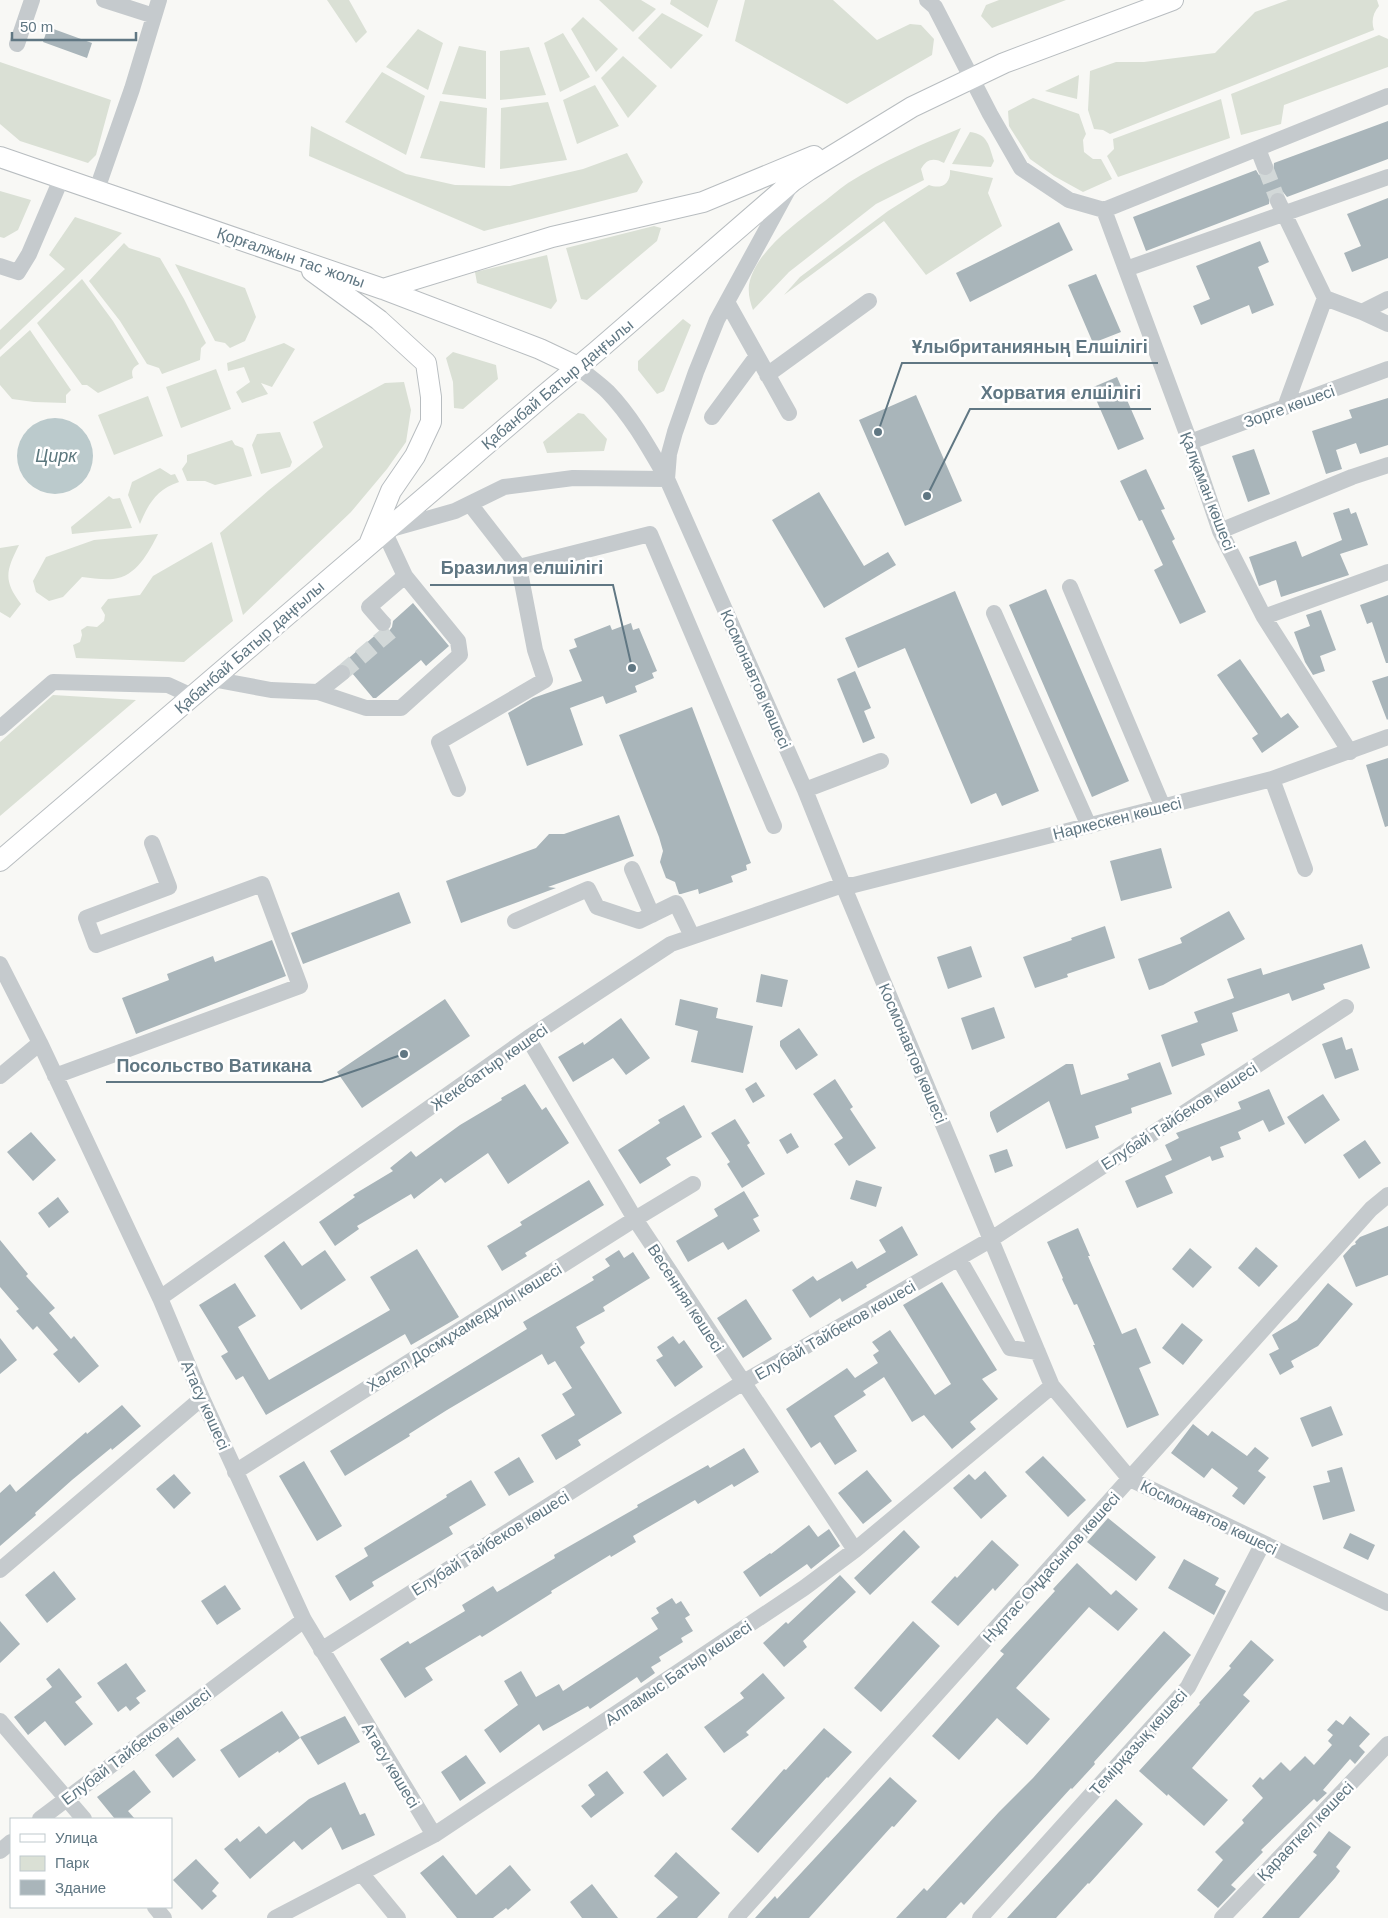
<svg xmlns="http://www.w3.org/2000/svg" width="1388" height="1918" viewBox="0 0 1388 1918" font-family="Helvetica,sans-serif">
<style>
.green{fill:#dae0d5}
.water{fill:#bbcacc}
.building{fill:#a9b5ba}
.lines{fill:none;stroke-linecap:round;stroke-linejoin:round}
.minor-tunnel{stroke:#d2d8d8;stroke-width:16;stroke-dasharray:16 8;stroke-linecap:butt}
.major-casing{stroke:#b8bdc0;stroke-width:22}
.minor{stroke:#c5cacd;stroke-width:16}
.major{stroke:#fff;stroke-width:20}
.labels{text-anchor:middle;stroke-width:5;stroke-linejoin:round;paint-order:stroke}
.street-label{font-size:16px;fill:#607783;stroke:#fff}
.water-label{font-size:18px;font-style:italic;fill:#5b777d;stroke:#fff}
.leader{fill:none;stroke:#607783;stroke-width:2}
.callout-dot{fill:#607783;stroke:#fff;stroke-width:2}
.callout-label{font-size:18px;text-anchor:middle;font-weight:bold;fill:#607783;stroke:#fff;stroke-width:5;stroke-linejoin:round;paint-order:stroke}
</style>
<rect width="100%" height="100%" fill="#f8f8f5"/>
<path class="green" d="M327,0H349L367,32L356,43Z
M599,0H641L656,9L633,32Z
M671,0H718L708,28L670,4Z
M745,0H833L877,40L910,24L921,25L934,39L932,55L847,104L735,41Z
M999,0H1066L992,28L981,16L986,5Z
M1288,0H1377L1379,6C1373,13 1371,21 1374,30L1110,134L1103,130L1094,129L1088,110L1090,71L1116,62H1144L1215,53L1255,12Z
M662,13L703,35L671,69L638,38Z
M583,17L618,49L596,72L571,29Z
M418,29L443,43L428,90L386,67Z
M563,33L590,77L560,92L544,43Z
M1379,35L1388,39V67L1284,105L1281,124L1241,135L1231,94Z
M459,46L486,51V99L442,94Z
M529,47L546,95L500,100V51Z
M623,56L657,86L628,118L601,78Z
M0,62L111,100L96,155L88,163L20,141L0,124Z
M382,72L425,96L406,155L345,122Z
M1079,75L1077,99L1045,91Z
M595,85L619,126L577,144L563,100Z
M1033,98L1079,114L1086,134L1083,140L1084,152L1093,159H1101L1112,179L1083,192L1054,176L1030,159L1009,126L1008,111Z
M1221,99L1230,138L1118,177L1107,156L1114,149L1113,139Z
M440,101L487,108L485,168L420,158Z
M548,102L567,160L500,169L501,108Z
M311,126L406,174L455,185L510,186L583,169L627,153L643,182L637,192L484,231L309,156Z
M961,128L944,163C934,157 926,159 921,169L924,180L876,204L789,272L753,310C750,302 748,294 749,285C755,252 794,225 818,206C828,199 838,190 848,183C884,160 923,144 961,128Z
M970,132C988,134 989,146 994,161L991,167L952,164Z
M950,170L993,178L988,193L1002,226L926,275L884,221L784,295L800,277L888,211L929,185C942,190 951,183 950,170Z
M0,191L31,200L18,230L4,238L0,237Z
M75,217L122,233L0,350V330L65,269L49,255Z
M654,226L661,228L657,241L587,300L581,299L566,248Z
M124,243L129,248L160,258L184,299L206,343L201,348L200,360L162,374L159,368L147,364L120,321L89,281Z
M547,255L557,301L551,309L477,283L475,272Z
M175,264L245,288L256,317L245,341L230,348L225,343L215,341Z
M82,279L113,321L139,364C132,368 131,371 133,378L98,393L87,385H82L37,323Z
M683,319L691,325L664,391L657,394L638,370V361Z
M30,330L71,390L66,395V403L34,402L12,399L0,385V357Z
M284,343L295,349L272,387L261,383L268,394L242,403L236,392L250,382L244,367L228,371L227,363Z
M453,352L496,365L498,379L463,409L454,408L453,382L446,358Z
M216,369L231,409L181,428L166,387Z
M404,382L411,410L406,442L387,469L351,512L243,615L220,533L269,490L323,447L313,422L385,383Z
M148,396L163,436L114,455L98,415Z
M578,413L584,414L607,439L604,451L547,453L543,442Z
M280,432L292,462L290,467L261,474L252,445L257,434Z
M232,440L235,445L243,448L252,476L215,485L205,481H187L182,469L187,462V455Z
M160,468L171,475L175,474L179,482C157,489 148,504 140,524L128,495L132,482Z
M109,496L113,499L120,498L132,528L72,534L71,527Z
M158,534C149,552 136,577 113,579C103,580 92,578 82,577L63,597L49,601L36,592L33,581L46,557L94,540Z
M212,542L233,621L184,662L76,658L73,645L80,642L82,635L81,630L87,626L97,627L104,621L105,615L101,608L108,599L140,595L153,576Z
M19,545C6,571 3,580 21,604L10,618L0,612V548Z
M53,695L136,700L0,816V742Z"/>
<path class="water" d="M17 456a38 38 0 1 1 76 0a38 38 0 1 1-76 0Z"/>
<path class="building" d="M48,27L92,43L87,58L43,42Z
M1388,121V159L1287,197L1283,192H1274L1270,196L1269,204L1146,251L1133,217L1256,170L1259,175L1268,176L1273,173L1274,163Z
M1388,198V258L1352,272L1344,253L1361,246L1347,214Z
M1059,222L1073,250L970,302L956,273Z
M1260,241L1269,262L1258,267L1274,305L1252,314L1249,305L1201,325L1193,306L1210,299L1196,266Z
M1096,274L1121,332L1093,343L1068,285Z
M1117,377L1144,439L1118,450L1091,388Z
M916,395L962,501L905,526L859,420Z
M1388,398V445L1360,454L1356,443L1336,450L1342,469L1326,474L1312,431L1352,418L1349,410Z
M1254,449L1270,494L1248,502L1232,456Z
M1146,469L1165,509L1161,510L1175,539L1172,541L1206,612L1180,624L1154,570L1163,565L1142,520L1139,521L1120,481Z
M819,492L864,566L888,552L896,565L824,608L772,520Z
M1349,508L1351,514L1356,512L1368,545L1340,554L1349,575L1281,597L1276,580L1259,586L1249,557L1296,541L1302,557L1342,540L1333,513Z
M1046,589L1129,781L1092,797L1009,605Z
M955,591L1039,791L1002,806L996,793L971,804L905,648L858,668L845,638Z
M1388,595V663H1386L1372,622L1367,624L1360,605Z
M413,603L449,646L426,666L421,660L376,698H373L352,673L349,666L343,663L379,632L389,631L392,627L393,621Z
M1321,610L1336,650L1320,656L1325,671L1313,675L1305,662L1294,632L1310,626L1306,615Z
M631,623L633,630L639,628L657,671L652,673L654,678L635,686L637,692L606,704L603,696L570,708L583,745L527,766L508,713L533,698L582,681L569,650L577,647L574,639L610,625L612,630Z
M1240,659L1281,718L1288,713L1299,727L1262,753L1252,738L1258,734L1217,675Z
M855,671L871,708L864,711L875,738L863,743L837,679Z
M1388,676V719L1387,720L1372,681Z
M692,707L751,863L746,865L747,870L731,876L733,882L699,894L698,889L681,894H679L675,882L666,878L660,862L663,851L659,837L619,735Z
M1388,758V826L1385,827L1366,765Z
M619,815L634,856L548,887L556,888L461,923L446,881L536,848L549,834H564Z
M1161,848L1172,888L1121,901L1110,861Z
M399,892L411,923L303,964L291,933Z
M1229,911L1245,939L1163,985L1149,990L1138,959L1182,943L1180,938Z
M1105,926L1115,958L1067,974L1068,977L1035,988L1023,957L1072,940L1071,938Z
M272,940L286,976L136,1034L122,998L169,980L167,974L213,956L215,962Z
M1362,944L1370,968L1323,984L1325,989L1292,1001L1289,993L1232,1013L1238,1031L1201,1044L1205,1055L1172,1067L1161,1035L1198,1022L1194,1012L1234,998L1227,979L1261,968L1263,975Z
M971,946L982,977L948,989L937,957Z
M761,974L788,980L782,1007L756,1002Z
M445,999L470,1036L362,1108L337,1072Z
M680,999L718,1008L716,1018L753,1026L743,1073L691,1062L698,1031L675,1025Z
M994,1007L1005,1038L972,1050L961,1018Z
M621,1018L650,1058L626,1075L613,1058L573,1082L558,1057L583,1042L584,1045Z
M799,1028L818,1055L796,1070L780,1046V1041Z
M1342,1037L1346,1050L1352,1048L1359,1070L1335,1079L1322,1044Z
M1160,1062L1172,1094L1131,1108L1132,1113L1095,1126L1099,1138L1066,1149L1049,1101L997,1133L990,1116V1112L1066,1064H1073L1081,1095L1129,1079L1127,1074Z
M835,1079L853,1107L850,1109L876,1148L849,1166L834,1144L843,1138L813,1094Z
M756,1082L765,1096L753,1103L745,1089Z
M525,1084L542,1110L546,1107L569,1143L508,1184L488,1153L445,1183L441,1178L414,1199L411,1194L357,1226L359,1229L335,1246L319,1222L355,1197L353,1195L393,1171L390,1168L411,1151L416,1157L460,1125L502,1100L501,1098Z
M1269,1089L1285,1124L1269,1132L1263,1120L1238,1132L1241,1139L1220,1147L1224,1157L1212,1161L1210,1156L1165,1176L1173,1193L1137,1208L1125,1181L1172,1160L1165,1145L1179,1138L1176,1133L1241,1109L1238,1102Z
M1323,1094L1340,1120L1305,1144L1287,1117Z
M684,1105L702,1137L666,1158L671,1165L640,1184L618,1150L660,1123L658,1120Z
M735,1119L750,1143L747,1145L765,1174L742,1188L727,1164L730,1162L711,1133Z
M31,1132L56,1160L33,1181L7,1152Z
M791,1133L799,1147L787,1154L779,1140Z
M1365,1140L1381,1163L1359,1179L1343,1155Z
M1007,1149L1013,1166L995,1173L989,1155Z
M589,1180L604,1205L525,1253L527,1256L502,1271L487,1246L522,1225L520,1222Z
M856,1180L882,1187L876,1207L850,1199Z
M744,1191L759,1216L753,1219L760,1231L728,1250L723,1242L688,1262L676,1241L718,1216L714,1209Z
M58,1197L69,1212L49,1228L38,1213Z
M902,1226L918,1255L866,1285L867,1287L842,1302L840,1298L810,1318L792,1290L813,1276L817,1281L852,1261L857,1269L886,1252L879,1240Z
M1388,1226V1275L1356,1287L1343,1256L1352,1246L1356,1244L1355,1242L1360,1237Z
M1078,1228L1090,1256H1088L1122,1334L1136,1328L1151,1363L1139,1368L1159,1415L1127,1428L1096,1352L1093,1345H1095L1077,1304L1074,1305L1062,1279L1063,1278L1047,1242Z
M0,1240L28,1274L26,1276L55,1308L49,1313L71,1339L74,1336L99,1366L79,1383L53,1354L58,1350L37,1326L33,1330L16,1311L19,1309L0,1287Z
M284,1241L302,1266L325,1250L346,1280L301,1310L264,1256Z
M1256,1247L1278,1266L1259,1287L1238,1268Z
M1190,1248L1212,1267L1193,1288L1172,1269Z
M417,1249L459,1317L411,1345L405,1334L266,1415L243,1376L236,1380L221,1356L228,1352L199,1305L235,1283L256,1316L238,1327L269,1380L390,1310L370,1277Z
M619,1250L624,1258L633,1252L650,1278L603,1307L605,1311L576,1327L585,1343L580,1347L622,1413L578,1440L581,1445L556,1460L541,1435L575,1415L562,1394L572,1388L555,1361L548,1365L542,1354L447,1410L409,1434L410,1436L345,1476L330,1451L527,1329L523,1322L594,1280L592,1277L610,1266L605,1259Z
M942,1282L997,1370L982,1379L998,1399L970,1422L976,1429L952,1449L924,1415L912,1422L884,1377L863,1391L866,1395L834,1416L857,1451L835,1465L820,1442L811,1448L786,1409L847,1368L855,1378L878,1363L873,1355L879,1351L872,1342L890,1330L935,1395L951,1384L903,1305Z
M1328,1283L1353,1304L1318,1346L1291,1361L1294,1367L1280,1375L1269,1354L1279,1349L1272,1335L1297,1320Z
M746,1299L772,1339L743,1358L717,1318Z
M1182,1323L1203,1340L1183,1365L1162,1348Z
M673,1336L679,1344L684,1340L703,1367L675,1387L656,1360L663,1356L657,1347Z
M0,1338L17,1360L0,1374Z
M122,1405L141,1426L112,1450L111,1448L72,1480L35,1513L36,1515L0,1546V1493L10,1484L16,1492L86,1432L87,1434Z
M1331,1406L1343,1435L1312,1447L1300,1418Z
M1193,1424L1208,1436L1212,1431L1247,1456L1255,1447L1269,1458L1258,1471L1266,1477L1244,1505L1232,1496L1238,1488L1212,1468L1204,1478L1171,1453Z
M744,1448L759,1472L734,1487L732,1484L698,1504L695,1500L633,1536L636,1542L611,1557L610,1555L551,1591L552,1593L482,1637L480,1635L425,1668L433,1680L405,1698L380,1659L408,1641L410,1644L465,1611L462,1605L493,1586L497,1592L555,1558L554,1555L638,1507L637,1505L708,1465L710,1468Z
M1043,1456L1086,1500L1068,1517L1025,1472Z
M519,1457L534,1482L509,1496L494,1472Z
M304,1461L342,1526L317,1541L279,1476Z
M1342,1467L1355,1511L1323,1520L1313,1486L1330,1482L1327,1471Z
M867,1470L892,1501L863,1524L838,1493Z
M985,1471L1007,1496L981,1519L953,1488L969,1474L975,1480Z
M174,1474L191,1493L174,1509L156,1489Z
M471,1480L486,1505L449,1527L453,1534L372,1582L374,1586L350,1601L335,1576L368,1556L364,1548L447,1497L446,1495Z
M1108,1518L1156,1557L1136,1581L1087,1542Z
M809,1525L818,1537L829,1529L840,1546L811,1569L807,1564L760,1597L743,1572L770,1553L771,1554Z
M904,1530L920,1547L870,1595L854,1578Z
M1350,1533L1375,1545L1368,1560L1343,1548Z
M992,1540L1019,1565L995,1591L993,1588L958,1626L931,1602L955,1576L957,1578Z
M1184,1559L1219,1578L1215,1585L1226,1591L1214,1615L1168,1588Z
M1077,1563L1111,1595L1116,1590L1138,1609L1118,1631L1089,1607L1016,1688L1050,1719L1027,1745L997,1718L959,1760L932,1736L1004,1654L1000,1651L1055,1591L1053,1589Z
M54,1571L76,1599L47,1623L25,1595Z
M840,1575L856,1592L803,1641L807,1647L784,1667L763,1643L786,1622L788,1624Z
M225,1585L241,1609L217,1625L201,1601Z
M672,1598L676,1604L681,1601L690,1615L685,1618L693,1631L681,1638L683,1642L659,1657L661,1661L651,1667L655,1673L641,1683L637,1677L590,1709L588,1706L543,1731L539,1724L500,1753L484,1730L518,1705L504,1681L521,1671L536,1697L559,1684L563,1691L658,1629L651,1618L659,1613L656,1608Z
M0,1621L20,1644L0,1663Z
M913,1621L940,1646L881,1712L854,1688Z
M1164,1631L1191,1655L1094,1762L1095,1764L1072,1789L1071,1788L964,1905L961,1902L946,1918H896L924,1888L927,1891L999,1812L1033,1778Z
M1251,1640L1274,1660L1243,1695L1250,1701L1192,1768L1228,1800L1204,1826L1168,1794L1167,1796L1139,1771L1200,1704L1199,1703L1231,1668L1229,1666Z
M126,1663L146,1691L136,1698L140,1703L130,1711L126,1706L118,1712L97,1683Z
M59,1668L82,1697L75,1702L93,1724L65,1746L45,1721L28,1735L14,1717L52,1687L46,1679Z
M763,1673L785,1698L746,1732L749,1735L724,1753L704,1727L744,1698L740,1693Z
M282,1711L300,1738L279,1753L278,1751L239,1778L220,1750Z
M345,1716L360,1742L318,1765L300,1737Z
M1350,1716L1370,1734L1359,1746L1365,1752L1355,1764L1350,1759L1323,1790L1327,1793L1317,1802L1314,1799L1261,1850L1263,1852L1231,1885L1236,1889L1218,1908L1197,1890L1223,1860L1215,1852L1244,1823L1242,1820L1263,1798L1252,1786L1260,1777L1263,1780L1281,1762L1290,1771L1305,1756L1314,1765L1332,1745L1328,1741L1333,1735L1327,1730L1336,1720L1343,1725Z
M824,1728L852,1752L828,1778L827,1777L758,1853L731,1829L784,1769L786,1770Z
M178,1737L196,1760L173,1778L155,1755Z
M667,1753L687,1779L663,1797L643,1772Z
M466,1755L486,1783L460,1801L441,1772Z
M134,1770L151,1792L128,1811L135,1819H115L97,1797Z
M607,1771L624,1793L591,1818L581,1806L595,1795L588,1785Z
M890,1777L917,1801L894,1827L892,1826L809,1918H755L775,1896L777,1899Z
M345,1782L360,1815L365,1813L375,1835L342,1850L331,1827L302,1850L294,1841L250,1879L224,1849L237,1838L240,1842L259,1826L266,1834L309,1799Z
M1116,1799L1143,1824L1089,1884L1088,1883L1056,1918H1007Z
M1329,1831L1351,1847L1336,1867L1340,1871L1335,1878L1299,1918H1262L1317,1855L1313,1852Z
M676,1852L720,1893L697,1918H656L678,1897L654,1876Z
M443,1855L476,1895L510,1865L531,1890L508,1910L506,1908L493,1918H457L420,1873Z
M196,1859L219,1883L212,1891L217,1896L202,1910L173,1880Z
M592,1884L618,1918H582L570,1902Z"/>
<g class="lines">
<path class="minor-tunnel" d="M1265,167L1278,201
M342,673L391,631L383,623"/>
<defs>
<path id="major" d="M0,157L383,289L540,349L578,367
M312,271L379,320L426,363L431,397V422L415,456L391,491L370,542
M383,289L552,237L703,202L814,156
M0,861L543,396L597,351L793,181L809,170L912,107L1004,63L1173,0"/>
</defs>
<use href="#major" class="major-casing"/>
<path class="minor" d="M104,0L154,16
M927,0L935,7L990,114L1021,168L1069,200L1104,210L1388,96
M17,44L32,0
M1258,149L1265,167
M97,189L132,89L159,0
M1278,201L1325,298L1285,407
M1104,210L1190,442L1220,531L1264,617L1350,752
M0,266L18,272L29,254L62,177
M1126,269L1388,177
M1325,298L1362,312L1388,324
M727,302L789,413
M1362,312L1388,299
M578,367C587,375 599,383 608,392C632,417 649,448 667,479L805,790L843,885L1052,1386L1130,1479L1388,1603
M767,375L869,301
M712,417L757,356
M1190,442L1388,369
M667,479L669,454L675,432L696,372L717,320L789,188
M470,504L519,567L650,534L774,826
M1220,531L1352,477L1388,465
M1070,587L1163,807
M994,613L1089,826
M1264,617L1388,572
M383,623L369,607L405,576L384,531L455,511L504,487L573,478L667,479
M212,679L271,690L318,692L342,673
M318,692L366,708H401L460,655L458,641L405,576
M0,728L53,682L168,685L192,696
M1272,779L1305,869
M458,789L439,742L545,680L535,650L519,567
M805,790L881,761
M632,869L652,915
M515,921L588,889L597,907L639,921L676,903L692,936
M0,964L40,1043L160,1298L202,1398L304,1620L434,1835
M528,1038L635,1219L855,1550
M0,1076L40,1043
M55,1076L300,986L262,884L96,945L86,918L169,887L152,843
M959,1259L1010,1348L1038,1352
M160,1298L528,1038L671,944L843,885H854L1272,779L1388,737
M235,1472L635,1219L693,1184
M0,1570L202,1398
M321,1650L742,1383L990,1240L1346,1007
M0,1721L84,1819
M40,1819L304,1620
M0,1851L11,1842
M361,1873L398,1918
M155,1907L164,1918
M275,1918L434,1835L804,1588L855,1550L1052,1386
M736,1918L1371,1209L1388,1195
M980,1918L1188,1687L1263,1543
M1222,1918L1388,1744"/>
<use href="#major" class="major"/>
</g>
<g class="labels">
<g class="street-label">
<text transform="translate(291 257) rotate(19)" y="6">Қорғалжын тас жолы</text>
<text transform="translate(557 384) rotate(-40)" y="6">Қабанбай Батыр даңғылы</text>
<text transform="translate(1289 406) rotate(-20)" y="6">Зорге көшесі</text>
<text transform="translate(1208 491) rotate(69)" y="6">Қалқаман көшесі</text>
<text transform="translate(249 647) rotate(-41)" y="6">Қабанбай Батыр даңғылы</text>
<text transform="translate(756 679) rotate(66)" y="6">Космонавтов көшесі</text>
<text transform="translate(1117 818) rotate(-14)" y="6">Наркескен көшесі</text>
<text transform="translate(913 1053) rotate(67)" y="6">Космонавтов көшесі</text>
<text transform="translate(489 1067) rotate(-35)" y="6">Жекебатыр көшесі</text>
<text transform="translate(1179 1116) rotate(-33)" y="6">Елубай Тайбеков көшесі</text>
<text transform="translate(686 1298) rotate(57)" y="6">Весенняя көшесі</text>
<text transform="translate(464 1327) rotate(-32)" y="6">Халел Досмұхамедұлы көшесі</text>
<text transform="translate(835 1330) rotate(-30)" y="6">Елубай Тайбеков көшесі</text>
<text transform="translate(206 1405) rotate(66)" y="6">Атасу көшесі</text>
<text transform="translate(1209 1517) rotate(26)" y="6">Космонавтов көшесі</text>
<text transform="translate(490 1543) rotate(-32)" y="6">Елубай Тайбеков көшесі</text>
<text transform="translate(1051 1567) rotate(-48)" y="6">Нұртас Оңдасынов көшесі</text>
<text transform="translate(678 1673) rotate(-34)" y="6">Алпамыс Батыр көшесі</text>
<text transform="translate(1138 1742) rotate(-48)" y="6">Темірқазық көшесі</text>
<text transform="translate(136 1746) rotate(-37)" y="6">Елубай Тайбеков көшесі</text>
<text transform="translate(391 1765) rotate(59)" y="6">Атасу көшесі</text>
<text transform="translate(1305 1831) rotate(-46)" y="6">Қараөткел көшесі</text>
</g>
<g class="water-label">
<text x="56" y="462">Цирк</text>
</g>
</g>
<path class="leader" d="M878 432L902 363H1158M927 496L970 409H1151M632 668L613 585H430M404 1054L322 1082H106"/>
<g class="callout-dot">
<circle cx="878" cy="432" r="5"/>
<circle cx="927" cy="496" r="5"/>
<circle cx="632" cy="668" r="5"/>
<circle cx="404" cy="1054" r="5"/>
</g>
<g class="callout-label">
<text x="1030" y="353">Ұлыбританияның Елшілігі</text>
<text x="1061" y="399">Хорватия елшілігі</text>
<text x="522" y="574">Бразилия елшілігі</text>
<text x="214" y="1072">Посольство Ватикана</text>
</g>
<rect x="10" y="1818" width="162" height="90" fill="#ffffff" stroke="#bfc9cd"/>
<rect x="20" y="1834" width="25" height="8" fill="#ffffff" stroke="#bfc9cd"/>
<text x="55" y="1843" font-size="15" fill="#607783">Улица</text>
<rect x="20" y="1856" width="25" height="15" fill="#dae0d5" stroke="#bfc9cd"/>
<text x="55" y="1868" font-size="15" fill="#607783">Парк</text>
<rect x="20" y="1880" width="25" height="15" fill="#a9b5ba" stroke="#bfc9cd"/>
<text x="55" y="1893" font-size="15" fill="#607783">Здание</text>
<path d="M12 32v8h124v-8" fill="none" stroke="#607783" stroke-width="2.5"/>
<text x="20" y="32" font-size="15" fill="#607783" stroke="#ffffff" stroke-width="4" paint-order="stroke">50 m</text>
</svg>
